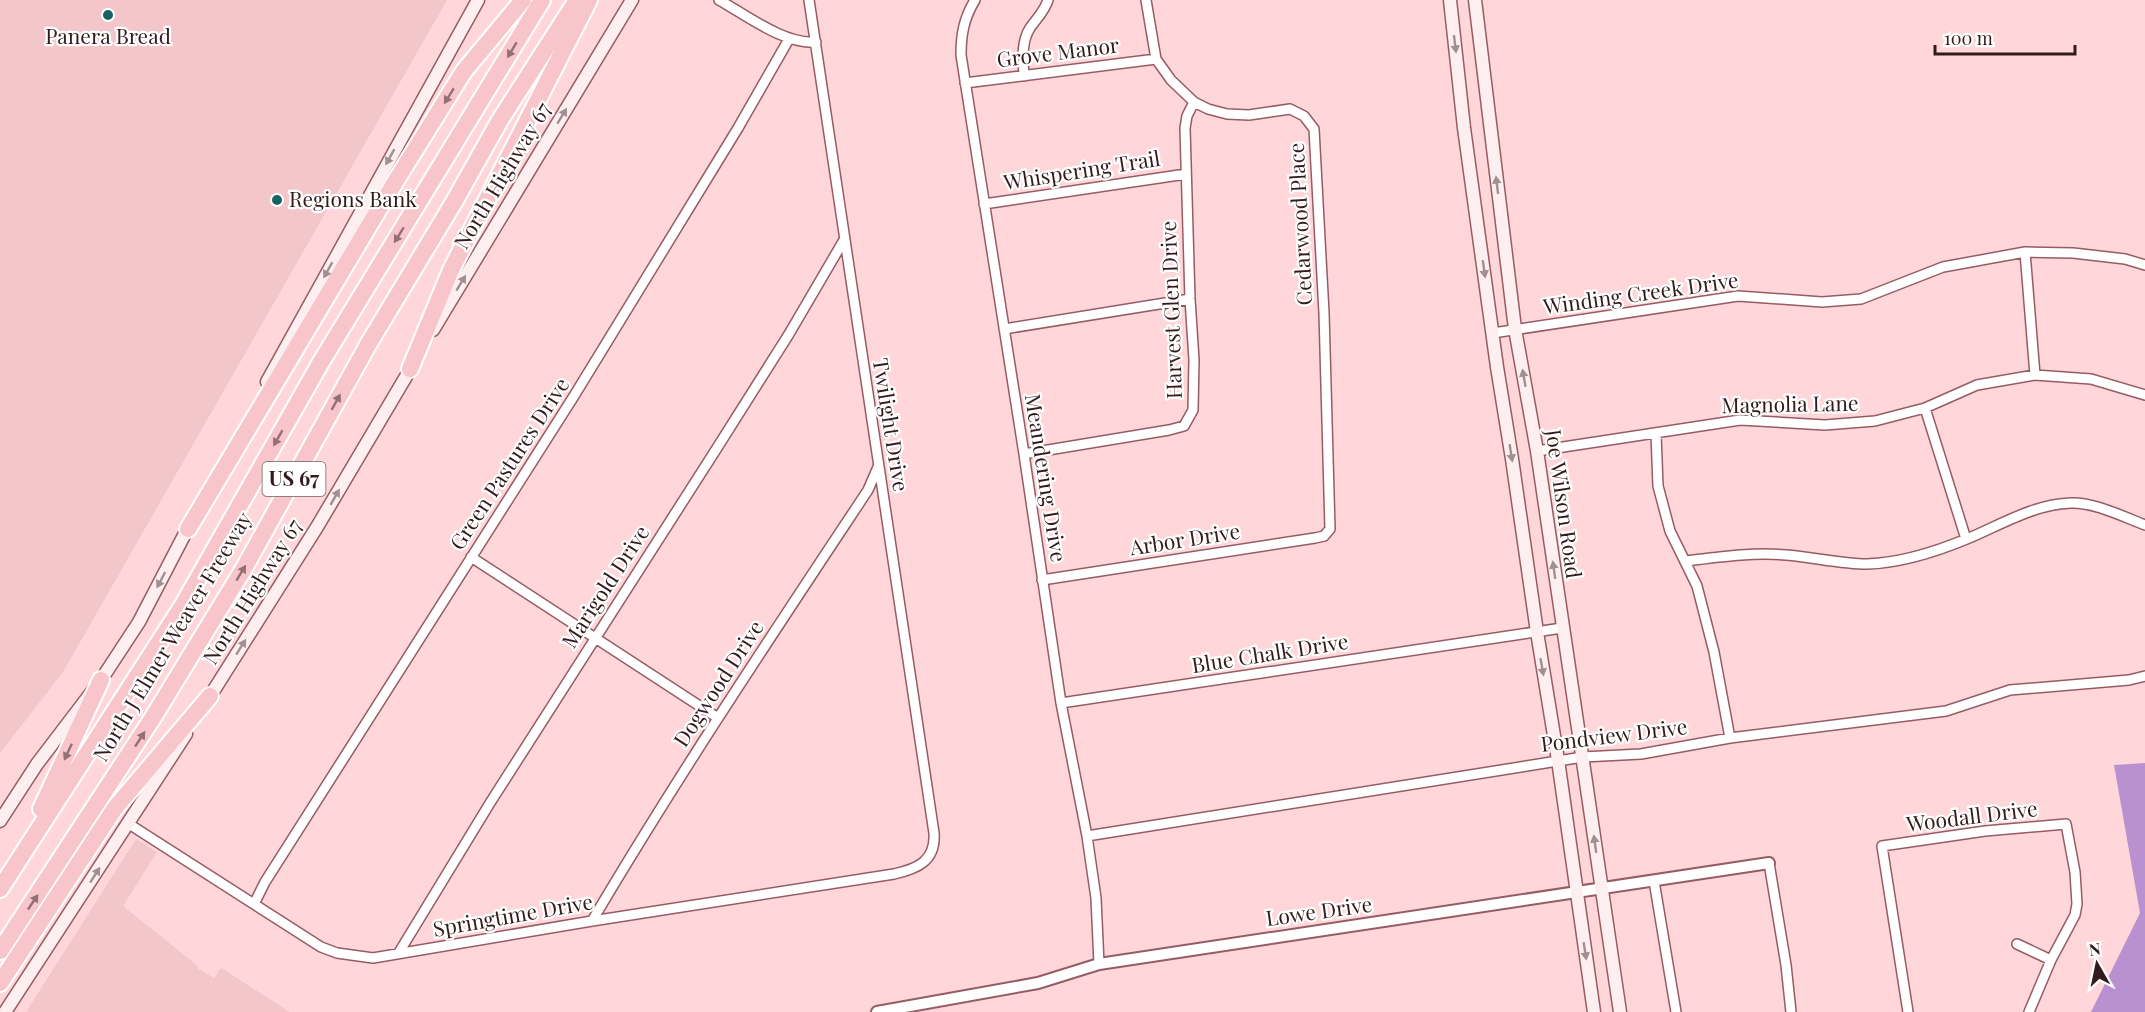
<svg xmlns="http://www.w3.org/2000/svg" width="2145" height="1012" viewBox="0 0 2145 1012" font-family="'Playfair Display',serif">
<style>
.built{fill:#f3c6ca}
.forest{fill:#b991d1}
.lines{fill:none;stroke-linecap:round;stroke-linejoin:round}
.minor-casing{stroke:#965c63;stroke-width:12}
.tertiary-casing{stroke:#965c63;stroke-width:14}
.secondary-casing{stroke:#965c63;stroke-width:15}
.motorway-casing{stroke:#fff;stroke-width:20}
.minor{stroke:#fff;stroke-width:9}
.tertiary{stroke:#fff;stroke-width:10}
.secondary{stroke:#fdeeef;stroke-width:12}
.motorway{stroke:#f7c5ca;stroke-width:16}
.oneway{fill:#a28f90}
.oneway2{fill:#947074}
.poi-dot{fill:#166462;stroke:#fff;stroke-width:2}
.labels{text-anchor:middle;stroke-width:4.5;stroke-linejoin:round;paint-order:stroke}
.shield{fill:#fff;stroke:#705f61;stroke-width:1.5}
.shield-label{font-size:20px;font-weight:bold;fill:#321a1d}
.poi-label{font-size:21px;fill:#321a1d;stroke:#fff}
.street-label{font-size:21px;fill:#321a1d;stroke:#fff}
</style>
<rect width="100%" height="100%" fill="#ffd6d9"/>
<path class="built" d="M0,0H447L63,672L0,753Z
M136,839L157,852L123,906L198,966L197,968L214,978L221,968L290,1012H26Z"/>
<path class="forest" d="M2145,763V1012H2091L2140,913L2114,765Z"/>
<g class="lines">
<defs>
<path id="minor" d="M719,0C746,15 785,45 816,42
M975,0C964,18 961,34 961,55L1024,454L1061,703L1087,836L1096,898L1099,964
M1024,76C1023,60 1021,42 1030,28C1037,18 1044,12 1048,0
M965,83L1156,59
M984,204L1186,174
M2025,252L2035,375
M1004,329L1190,299
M1493,333L1738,296L1822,302L1861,299L1943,267L2025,252L2073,253L2125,259L2145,265
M1925,408L1966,539
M1656,434L1658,486L1670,531L1697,586L1714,652L1730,738
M1537,451L1740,420L1825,425L1875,421L1925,408L1977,385L2035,375L2091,379L2145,395
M1024,454L1169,430L1184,426L1193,410L1194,360L1190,299L1185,128L1187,116L1194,102
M471,557L718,718
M1686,561C1719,557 1753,552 1786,555C1813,557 1840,564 1867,564C1901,563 1938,551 1969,538C2002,524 2035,504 2071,503C2094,502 2124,517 2145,525
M1042,580L1315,538L1324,536L1330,529L1324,313L1314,129L1304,116L1290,109L1249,115L1227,114L1208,109L1194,102L1171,80L1156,59L1146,0
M1061,703L1562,628
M129,824L321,947L337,953L373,958L592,921L894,874C917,869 936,861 934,833L809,0
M1087,836L1583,757L1641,754L1730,738L1946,711L2010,690L2129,680L2145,676
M1769,863L1786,965L1791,1012
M1654,881L1676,1012
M254,904L265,882L574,396L738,128L789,39
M592,921C679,774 774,632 868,490L878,467
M2017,944L2051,960
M398,954L490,803L717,448L789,334L844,240
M1908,1012L1882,846L1985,831L2066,824L2075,872L2077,904L2075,915L2051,960L2029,1012"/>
<path id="tertiary" d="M877,1012L1038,983L1099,964L1769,863"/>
<path id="secondary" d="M1450,0L1464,128L1497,367L1512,459L1537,632L1558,760L1594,1012
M1475,0L1515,329L1537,451L1620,1012
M433,330L632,0
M267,382L478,0
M207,701L317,527L414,363
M0,821L37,764L101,680L139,622L191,522
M5,1012L186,734"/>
<path id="motorway" d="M410,369L451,270L589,0
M188,529L395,182L464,71L523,0
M41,809L101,680
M0,889L183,605L321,362L542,0
M0,951L152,719L243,570L369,343L454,202L500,120L577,0
M0,983L115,808L210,696"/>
</defs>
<use href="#minor" class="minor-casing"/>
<use href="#tertiary" class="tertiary-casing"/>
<use href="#secondary" class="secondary-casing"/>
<use href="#motorway" class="motorway-casing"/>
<use href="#minor" class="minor"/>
<use href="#tertiary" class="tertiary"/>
<use href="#secondary" class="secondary"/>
<use href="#motorway" class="motorway"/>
</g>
<defs><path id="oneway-solid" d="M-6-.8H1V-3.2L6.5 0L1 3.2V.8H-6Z" transform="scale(1.5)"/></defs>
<g class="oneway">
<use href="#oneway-solid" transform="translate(1455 44) rotate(83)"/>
<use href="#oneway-solid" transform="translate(562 116) rotate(-59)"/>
<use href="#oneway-solid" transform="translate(390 157) rotate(119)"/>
<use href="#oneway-solid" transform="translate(1497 185) rotate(-97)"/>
<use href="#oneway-solid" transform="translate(1484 269) rotate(82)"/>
<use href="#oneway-solid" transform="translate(328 270) rotate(119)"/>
<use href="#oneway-solid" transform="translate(461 283) rotate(-59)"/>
<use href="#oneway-solid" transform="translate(1524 378) rotate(-100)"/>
<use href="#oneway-solid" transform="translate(1511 453) rotate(81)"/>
<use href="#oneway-solid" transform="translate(335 497) rotate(-60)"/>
<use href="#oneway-solid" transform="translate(1554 570) rotate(-98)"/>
<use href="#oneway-solid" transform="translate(161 580) rotate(118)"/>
<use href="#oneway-solid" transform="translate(241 647) rotate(-58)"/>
<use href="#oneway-solid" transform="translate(1542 667) rotate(80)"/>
<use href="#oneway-solid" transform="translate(1595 844) rotate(-98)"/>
<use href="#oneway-solid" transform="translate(95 875) rotate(-57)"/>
<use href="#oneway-solid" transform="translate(1585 951) rotate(81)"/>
</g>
<g class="oneway2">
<use href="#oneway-solid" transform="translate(512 50) rotate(121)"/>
<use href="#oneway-solid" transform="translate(449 96) rotate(122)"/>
<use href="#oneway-solid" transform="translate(399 235) rotate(122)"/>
<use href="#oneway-solid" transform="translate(336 402) rotate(-61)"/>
<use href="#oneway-solid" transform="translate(278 438) rotate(120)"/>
<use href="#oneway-solid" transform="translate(241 573) rotate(-59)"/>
<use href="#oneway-solid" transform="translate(140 739) rotate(-57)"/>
<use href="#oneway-solid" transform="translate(68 752) rotate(115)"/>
<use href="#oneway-solid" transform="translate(33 902) rotate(-56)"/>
</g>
<g class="poi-dot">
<circle cx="108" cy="15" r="6"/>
<circle cx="277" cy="200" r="6"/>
</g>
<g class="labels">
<rect class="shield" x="262.5" y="462" width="63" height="34" rx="4.5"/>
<g class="shield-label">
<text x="294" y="486">US 67</text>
</g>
<g class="poi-label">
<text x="108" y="44">Panera Bread</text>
<text x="289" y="207" text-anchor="start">Regions Bank</text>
</g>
<g class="street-label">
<text transform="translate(1058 53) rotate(-7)" y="7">Grove Manor</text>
<text transform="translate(1082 171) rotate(-9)" y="7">Whispering Trail</text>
<text transform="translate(503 176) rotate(-59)" y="7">North Highway 67</text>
<text transform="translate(1301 224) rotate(-93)" y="7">Cedarwood Place</text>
<text transform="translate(1641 294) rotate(-8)" y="7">Winding Creek Drive</text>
<text transform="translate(1172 310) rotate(-92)" y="7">Harvest Glen Drive</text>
<text transform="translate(1790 405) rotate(-1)" y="7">Magnolia Lane</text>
<text transform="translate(890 425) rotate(81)" y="7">Twilight Drive</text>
<text transform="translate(510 464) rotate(-57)" y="7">Green Pastures Drive</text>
<text transform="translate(1045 478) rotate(81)" y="7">Meandering Drive</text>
<text transform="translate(1563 504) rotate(82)" y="7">Joe Wilson Road</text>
<text transform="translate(1185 540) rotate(-9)" y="7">Arbor Drive</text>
<text transform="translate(606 587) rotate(-57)" y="7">Marigold Drive</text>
<text transform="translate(253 592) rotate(-58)" y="7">North Highway 67</text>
<text transform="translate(173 637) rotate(-59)" y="7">North J Elmer Weaver Freeway</text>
<text transform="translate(1270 654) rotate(-9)" y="7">Blue Chalk Drive</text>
<text transform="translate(719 684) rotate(-57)" y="7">Dogwood Drive</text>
<text transform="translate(1614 736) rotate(-7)" y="7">Pondview Drive</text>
<text transform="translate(1972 817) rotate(-7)" y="7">Woodall Drive</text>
<text transform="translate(1319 912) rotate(-8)" y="7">Lowe Drive</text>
<text transform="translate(513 916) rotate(-10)" y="7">Springtime Drive</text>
</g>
</g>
<g transform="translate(2097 964) rotate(351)" stroke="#ffffff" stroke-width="4.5" paint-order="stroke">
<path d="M0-4.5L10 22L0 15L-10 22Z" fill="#321a1d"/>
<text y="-9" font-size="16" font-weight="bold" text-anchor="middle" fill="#321a1d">N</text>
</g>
<path d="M1935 45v9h140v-9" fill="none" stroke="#321a1d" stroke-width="3"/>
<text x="1944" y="45" font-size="18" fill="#321a1d" stroke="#ffffff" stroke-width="4.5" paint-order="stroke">100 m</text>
</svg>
